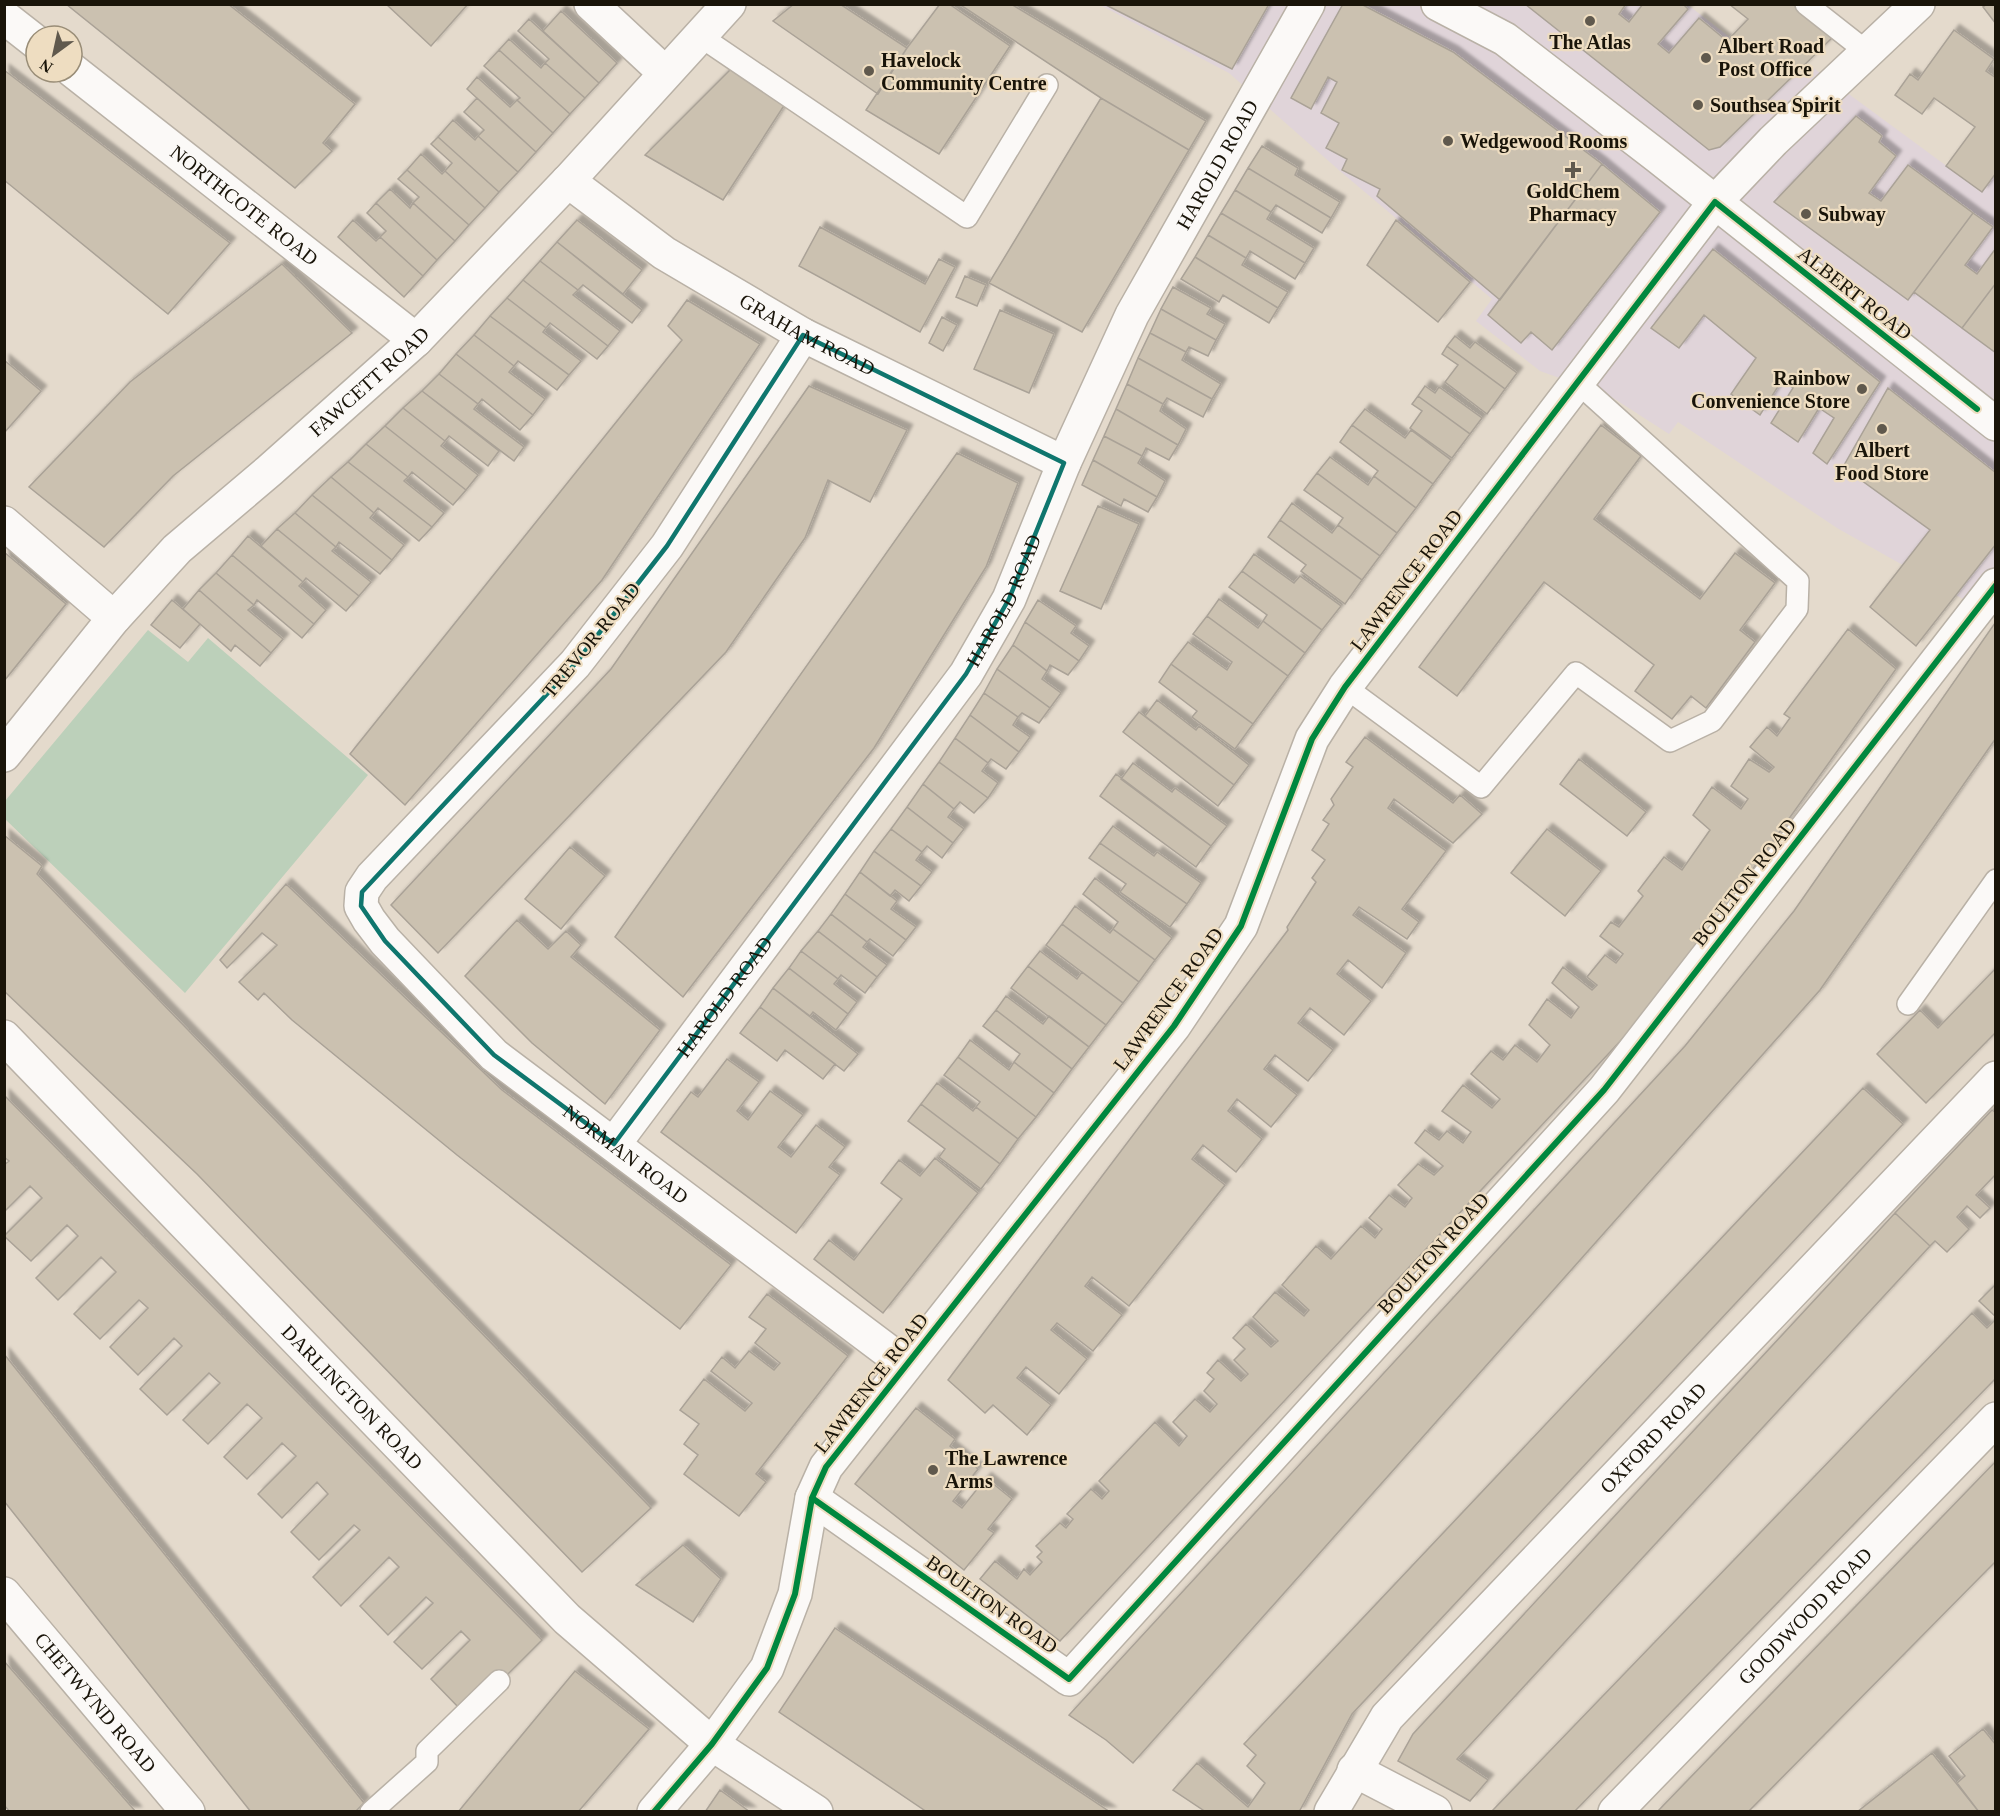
<svg xmlns="http://www.w3.org/2000/svg" width="2000" height="1816" viewBox="0 0 2000 1816" font-family="Georgia,serif">
<style>
.commercial{fill:#e0d4d9}
.green{fill:#bcd0ba}
.building{fill:#cbc1b0;stroke:#aaa297;stroke-width:1.5;filter:url(#shadow)}
.lines{fill:none;stroke-linecap:round;stroke-linejoin:round}
.service-casing{stroke:#b9b1a6;stroke-width:24}
.minor-casing{stroke:#b9b1a6;stroke-width:36}
.secondary-casing{stroke:#b9b1a6;stroke-width:36}
.service{stroke:#fbf9f7;stroke-width:21}
.minor{stroke:#fbf9f7;stroke-width:33}
.secondary{stroke:#fbf9f7;stroke-width:33}
.cycleway-casing{stroke:#eeddc1;stroke-width:10}
.cycleway{stroke:#00873e;stroke-width:6}
.marked{fill:none;stroke:#0f766e;stroke-width:4.5;stroke-linejoin:round}
.poi-dot{fill:#60594d;stroke:#eeddc1;stroke-width:2}
.labels{text-anchor:middle;stroke-width:4.5;stroke-linejoin:round;paint-order:stroke}
.poi-label{font-size:20px;font-weight:bold;fill:#191409;stroke:#eeddc1;text-anchor:start}
.street-label{font-size:20px;fill:#191409;stroke:#eeddc1}
</style>
<defs>
<filter id="shadow"><feDropShadow dx="5.5" dy="-5.5" stdDeviation="1.5" flood-color="#0004"/></filter>
</defs>
<rect width="100%" height="100%" fill="#e4dacc"/>
<path class="commercial" d="M1100,5H1688L1788,82L1812,67L1982,192L1995,173V617L1837,528L1678,422L1669,434L1610,396L1540,371L1476,321L1492,299L1341,172L1229,73Z"/>
<path class="green" d="M148,630L188,662L208,638L368,775L185,993L5,819V801Z"/>
<path class="building" d="M66,4H228L355,104L323,143L332,151L295,188Z
M386,4H468L431,46Z
M794,4H840L907,48L878,94L773,21Z
M940,4H949L1010,46L939,154L866,110L907,48Z
M959,4H1011L1206,121L1189,150L1101,98Z
M1104,4H1269L1232,69Z
M1343,4H1361L1453,52L1602,164L1500,300L1377,196L1380,189L1342,170L1347,159L1326,148L1339,123L1321,113L1337,82L1328,77L1311,109L1291,98Z
M1525,4H1626L1619,14L1629,22L1643,4H1683L1688,9L1658,44L1669,53L1699,18L1727,41L1748,19L1729,4H1800L1837,33L1720,147L1709,150Z
M1987,4H1996V24L1983,7Z
M561,11L617,63L599,83L543,31Z
M529,19L599,83L585,98L545,63L549,59L518,31Z
M1954,30L1994,59L1986,71L1996,78V173L1982,192L1946,166L1975,127L1934,98L1922,114L1895,95L1910,74L1918,80Z
M509,39L541,68L545,63L585,98L570,114L499,50Z
M499,50L570,114L553,133L517,100L520,98L484,66Z
M734,66L787,101L723,200L645,155Z
M4,70L230,243L168,314L4,180Z
M477,77L510,107L517,100L553,133L536,152L467,89Z
M477,98L536,152L518,172L478,136L484,130L464,112Z
M1101,98L1189,150L1082,332L989,283Z
M1856,116L1882,136L1879,142L1896,156L1869,193L1881,201L1908,165L1973,213L1908,300L1774,202Z
M453,120L475,140L478,136L518,172L499,192L438,137Z
M438,137L499,192L485,208L445,171L452,163L431,144Z
M1262,146L1298,168L1295,175L1340,202L1331,218L1248,168Z
M421,154L442,174L445,171L485,208L469,225L407,170Z
M1602,164L1660,212L1552,350L1531,332L1521,343L1488,315Z
M1248,168L1331,218L1322,233L1276,205L1271,212L1235,190Z
M407,170L469,225L455,241L413,203L419,197L398,179Z
M390,189L410,208L413,203L455,241L437,260L376,203Z
M1235,190L1271,212L1267,219L1314,248L1305,263L1221,213Z
M376,203L437,260L423,276L380,237L386,231L367,213Z
M1221,213L1305,263L1295,279L1250,251L1246,258L1208,235Z
M1973,213L1993,227L1965,265L1977,274L1996,248V283L1962,328L1914,292Z
M353,220L376,241L380,237L423,276L404,297L338,237Z
M577,220L642,270L623,294L557,242Z
M1396,220L1470,282L1438,322L1367,265Z
M820,227L925,284L939,259L955,267L920,332L799,266Z
M1208,235L1246,258L1242,265L1288,292L1278,308L1195,257Z
M557,242L642,310L632,323L583,285L578,290L540,261Z
M1713,249L1880,382L1827,464L1813,453L1834,418L1819,408L1798,442L1771,423L1793,388L1782,380L1760,415L1731,394L1756,358L1704,315L1679,348L1651,328Z
M1195,257L1278,308L1269,323L1223,295L1219,302L1181,279Z
M540,261L578,290L573,295L620,331L608,346L523,280Z
M282,264L352,333L173,476L104,547L29,487L130,382Z
M965,276L986,285L977,306L956,297Z
M523,280L608,346L597,359L550,323L546,328L507,298Z
M1996,283V353L1962,328Z
M1173,287L1211,308L1207,314L1225,324L1216,340L1161,309Z
M507,298L546,328L543,332L581,361L569,375L490,316Z
M687,300L760,344L602,580L405,805L350,754L682,340L668,326Z
M1161,309L1216,340L1208,356L1189,347L1186,352L1150,333Z
M1000,310L1054,334L1029,393L974,369Z
M490,316L569,375L557,390L518,361L514,366L474,335Z
M942,317L957,325L943,351L929,343Z
M1150,333L1186,352L1182,360L1221,384L1212,399L1138,358Z
M474,335L514,366L509,372L545,399L533,415L456,354Z
M1455,336L1470,348L1475,342L1517,373L1505,389L1447,346Z
M1447,346L1505,389L1487,414L1445,382L1458,365L1442,354Z
M456,354L533,415L520,430L482,399L478,404L439,374Z
M1138,358L1212,399L1203,417L1167,398L1163,404L1127,384Z
M4,360L41,391L4,433Z
M439,374L478,404L474,409L524,447L514,461L422,391Z
M1127,384L1163,404L1160,411L1186,429L1178,445L1116,409Z
M809,386L907,430L870,502L828,480L805,538L726,652L438,953L391,905L611,669Z
M1425,386L1435,393L1439,387L1482,418L1470,434L1418,396Z
M1888,388L1996,473V544L1916,646L1870,607L1930,530L1843,467Z
M422,391L499,451L488,466L449,436L445,441L403,408Z
M1418,396L1470,434L1452,458L1410,428L1422,411L1412,404Z
M403,408L445,441L441,446L478,475L466,490L385,426Z
M1116,409L1178,445L1169,460L1146,448L1142,456L1104,436Z
M1365,409L1405,438L1411,430L1451,460L1433,484L1352,425Z
M1352,425L1433,484L1416,508L1374,476L1378,471L1340,442Z
M1601,425L1641,456L1594,519L1700,599L1735,553L1775,583L1740,630L1755,642L1706,708L1691,696L1672,719L1635,691L1654,665L1544,582L1457,696L1419,667Z
M385,426L466,490L453,505L412,472L408,477L366,444Z
M1104,436L1142,456L1138,463L1165,481L1157,497L1093,460Z
M366,444L408,477L404,481L444,513L432,527L348,462Z
M957,453L1018,483L986,567L874,748L683,997L615,937Z
M1330,457L1368,485L1374,476L1416,508L1397,533L1317,473Z
M1093,460L1157,497L1148,512L1124,499L1121,506L1082,485Z
M348,462L432,527L419,541L378,508L374,513L331,477Z
M1317,473L1397,533L1380,556L1338,525L1343,518L1304,490Z
M331,477L374,513L370,518L404,545L392,560L312,495Z
M312,495L392,560L380,574L339,542L336,547L295,513Z
M1292,503L1332,533L1338,525L1380,556L1362,580L1280,520Z
M1098,506L1139,524L1101,609L1060,591Z
M295,513L336,547L332,551L371,582L359,596L277,529Z
M1280,520L1362,580L1345,604L1301,571L1306,565L1268,537Z
M277,529L359,596L346,611L306,578L303,582L261,546Z
M248,536L303,582L299,586L326,610L314,624L232,555Z
M4,552L66,604L4,681Z
M1254,554L1294,583L1300,576L1341,606L1322,630L1242,571Z
M232,555L314,624L302,638L257,600L254,605L216,573Z
M1242,571L1322,630L1305,653L1263,621L1267,615L1229,587Z
M216,573L254,605L248,610L283,639L271,653L199,590Z
M199,590L271,653L260,666L235,645L231,651L183,609Z
M1219,599L1258,628L1263,621L1305,653L1288,676L1207,616Z
M172,600L200,624L180,648L151,625Z
M1038,600L1076,626L1071,633L1089,646L1079,661L1025,622Z
M1207,616L1288,676L1253,724L1171,664L1188,642L1227,670L1232,662L1193,634Z
M1025,622L1079,661L1068,675L1050,665L1047,671L1013,645Z
M1995,623L1996,738L1820,990L1133,1763L1106,1740L1069,1715L1685,1046L1794,911Z
M1848,629L1896,669L1725,908L1720,903L1697,933L1701,938L1639,1021L1060,1641L980,1579L995,1561L1017,1579L1024,1569L1030,1575L1042,1562L1037,1557L1042,1552L1036,1546L1060,1523L1066,1528L1073,1519L1067,1514L1091,1489L1102,1499L1109,1491L1099,1481L1155,1422L1179,1446L1187,1436L1173,1422L1195,1399L1210,1412L1217,1404L1204,1391L1214,1379L1207,1373L1218,1360L1241,1381L1248,1374L1234,1360L1245,1349L1233,1338L1246,1324L1271,1347L1278,1341L1253,1317L1275,1292L1304,1316L1309,1310L1282,1285L1316,1246L1331,1259L1361,1226L1375,1238L1382,1229L1369,1218L1389,1195L1405,1207L1412,1198L1398,1185L1418,1164L1434,1175L1443,1166L1415,1143L1425,1130L1439,1140L1447,1131L1463,1143L1471,1132L1442,1111L1463,1085L1492,1108L1500,1099L1471,1074L1491,1051L1503,1060L1515,1045L1537,1062L1550,1045L1529,1025L1547,999L1571,1018L1579,1007L1552,983L1563,967L1592,990L1597,985L1587,977L1605,955L1616,963L1623,954L1600,936L1611,922L1619,927L1643,896L1638,891L1664,857L1682,870L1710,830L1693,815L1712,787L1741,809L1748,799L1731,786L1749,759L1769,772L1774,767L1750,747L1767,727L1777,736L1790,718L1784,714Z
M1013,645L1047,671L1042,679L1061,693L1050,708L997,669Z
M1171,664L1253,724L1235,749L1192,717L1197,711L1159,682Z
M997,669L1050,708L1039,723L1022,713L1018,717L984,693Z
M984,693L1018,717L1013,725L1030,737L1019,752L970,715Z
M1157,700L1196,730L1199,726L1249,765L1234,785L1145,716Z
M1139,712L1234,785L1218,806L1123,732Z
M970,715L1019,752L1006,769L991,759L988,763L955,738Z
M1365,737L1453,803L1460,795L1482,814L1453,843L1394,799L1388,808L1446,851L1402,909L1419,922L1407,939L1359,907L1353,915L1406,953L1382,988L1348,960L1337,974L1371,1001L1344,1035L1310,1008L1298,1023L1333,1050L1308,1081L1275,1055L1264,1069L1297,1095L1271,1127L1237,1099L1228,1111L1262,1139L1236,1172L1203,1145L1192,1159L1225,1185L1129,1306L1092,1277L1085,1286L1122,1315L1093,1351L1057,1323L1051,1330L1087,1359L1059,1394L1026,1367L1017,1378L1051,1405L1027,1435L993,1405L985,1413L948,1380L1288,930L1287,927L1316,882L1312,878L1325,860L1312,850L1329,824L1323,820L1334,805L1331,799L1353,767L1346,762Z
M955,738L988,763L982,771L998,783L988,798L939,762Z
M1579,759L1646,812L1627,836L1560,784Z
M939,762L988,798L974,813L960,802L954,809L923,784Z
M1133,763L1172,792L1175,788L1227,826L1211,846L1121,779Z
M1116,774L1211,846L1196,867L1100,796Z
M923,784L954,809L948,817L964,829L953,843L907,807Z
M907,807L953,843L942,858L927,846L922,852L891,829Z
M1113,826L1154,856L1157,852L1201,883L1187,904L1100,843Z
M891,829L922,852L916,860L932,872L921,886L874,851Z
M1547,829L1601,871L1565,916L1511,873Z
M4,835L42,866L37,874L651,1508L582,1572L197,1174L4,991Z
M1100,843L1187,904L1170,927L1120,892L1126,884L1089,858Z
M570,847L605,876L561,929L525,899Z
M874,851L921,886L909,901L895,890L890,896L860,872Z
M860,872L897,901L891,909L916,927L906,940L845,894Z
M1095,878L1172,938L1155,960L1113,929L1118,922L1083,894Z
M286,884L502,1090L731,1265L680,1329L457,1155L292,1020L264,993L258,1000L239,982L277,945L262,933L227,968L220,960Z
M845,894L906,940L893,956L870,939L867,942L831,914Z
M1075,906L1110,933L1113,929L1155,960L1139,982L1062,924Z
M831,914L867,942L863,947L887,965L877,977L818,931Z
M517,920L548,949L566,931L581,945L571,957L660,1030L605,1104L532,1043L465,976Z
M1062,924L1139,982L1123,1003L1046,945Z
M818,931L877,977L865,993L841,975L838,979L801,951Z
M801,951L838,979L834,984L857,1002L848,1014L789,968Z
M1040,951L1077,979L1082,972L1123,1003L1106,1025L1028,966Z
M1028,966L1106,1025L1089,1047L1011,988Z
M789,968L848,1014L836,1030L813,1012L810,1016L773,988Z
M1996,968V1032L1926,1103L1877,1054L1920,1010L1938,1028Z
M773,988L858,1054L844,1071L760,1007Z
M1006,996L1043,1024L1049,1016L1089,1047L1072,1069L996,1010Z
M760,1007L835,1064L823,1079L785,1050L777,1061L740,1033Z
M996,1010L1072,1069L1054,1093L1014,1062L1020,1054L983,1026Z
M970,1040L1009,1070L1014,1062L1054,1093L1036,1117L958,1057Z
M958,1057L1036,1117L1018,1139L976,1107L980,1102L944,1075Z
M727,1059L759,1082L737,1111L748,1120L770,1091L803,1115L778,1147L791,1157L816,1125L845,1147L829,1167L840,1175L796,1233L661,1132L691,1092L698,1097Z
M937,1083L973,1111L976,1107L1018,1139L1000,1164L921,1104Z
M1863,1088L1903,1124L1352,1714L1299,1812H1206L1173,1790L1197,1763L1248,1807L1265,1783L1247,1766L1256,1755L1244,1744Z
M4,1095L542,1640L503,1679L461,1710L431,1679L470,1640L461,1631L422,1669L394,1642L433,1603L426,1597L388,1635L360,1606L399,1567L389,1557L341,1606L313,1577L360,1530L354,1525L319,1560L291,1532L328,1494L317,1482L282,1518L258,1494L296,1456L282,1443L247,1479L224,1457L262,1418L247,1404L208,1444L183,1420L220,1383L209,1373L167,1415L140,1389L182,1346L174,1338L138,1375L110,1347L148,1308L139,1300L100,1339L74,1314L116,1272L101,1257L58,1300L36,1278L78,1236L67,1225L31,1261L4,1236L42,1198L30,1186L4,1212V1165L9,1161L4,1157Z
M921,1104L1000,1164L981,1189L939,1157L945,1149L908,1121Z
M1992,1110L1996,1113V1174L1976,1195L1990,1208L1980,1218L1967,1206L1957,1217L1969,1229L1947,1252L1935,1241L1930,1246L1895,1213Z
M935,1158L978,1193L883,1313L814,1259L829,1240L854,1260L902,1199L881,1183L899,1160L920,1176Z
M1895,1213L1930,1246L1457,1759L1488,1780L1470,1801L1398,1761L1413,1734Z
M1996,1284V1317L1979,1301Z
M767,1294L848,1356L756,1474L766,1482L739,1516L684,1474L698,1455L684,1444L699,1424L680,1410L704,1379L745,1411L752,1403L711,1371L722,1357L735,1368L749,1351L774,1370L780,1363L755,1343L766,1329L749,1317Z
M1972,1313L1987,1328L1996,1319V1378L1574,1812L1492,1811Z
M4,1354L364,1803L355,1812H251L4,1501Z
M916,1408L955,1439L950,1446L978,1469L953,1501L962,1508L986,1478L1012,1499L988,1529L994,1533L964,1570L855,1484Z
M1996,1461V1561L1748,1812H1657Z
M683,1545L721,1579L693,1622L636,1585Z
M835,1628L1110,1812H927L779,1712Z
M4,1661L136,1812H10L4,1805Z
M575,1671L649,1729L578,1812H458Z
M1983,1729L1996,1745V1812H1979L1957,1783L1965,1776L1949,1756Z
M1932,1753L1979,1812H1857Z
M720,1790L750,1812H705Z"/>
<g class="lines">
<defs>
<path id="service" d="M1806,4L1867,52
M700,36L967,217L1047,85
M1345,687L1481,787L1576,673L1670,741L1712,721L1797,609L1798,581L1577,382
M1908,1004L1996,880
M371,1812L427,1762V1751L499,1681"/>
<g id="minor">
<path d="M591,4L665,73"/>
<path d="M4,17L36,42"/>
<path id="s1" d="M72,70L416,340"/>
<path id="s2" d="M568,181L664,253L803,335L1064,463"/>
<path id="s3" d="M803,335L667,546L575,664L372,877L362,892L361,906L369,920L385,941L494,1055L905,1364"/>
<path d="M4,523L114,618"/>
<path id="s4" d="M4,755L114,618L177,549L269,471L416,340L568,181L729,4"/>
<path id="s5" d="M4,1037L567,1619L712,1744L816,1812"/>
<path id="s6" d="M614,1144L966,674L1009,599L1064,463L1132,315L1308,4"/>
<path d="M812,1498L1069,1679L1604,1090L1996,585"/>
<path id="s7" d="M4,1594L188,1812"/>
<path d="M1354,1770L1435,1812"/>
<path d="M654,1812L712,1744L767,1668L795,1594L812,1498L826,1467L1174,1026L1241,926L1312,739L1345,687L1715,202"/>
<path id="s8" d="M1331,1812L1387,1717L1996,1078"/>
<path id="s9" d="M1615,1812L1996,1419"/>
</g>
<path id="secondary" d="M1438,4L1505,39L1657,156L1996,424
M1715,202L1773,141L1918,4"/>
</defs>
<use href="#service" class="service-casing"/>
<use href="#minor" class="minor-casing"/>
<use href="#secondary" class="secondary-casing"/>
<use href="#service" class="service"/>
<use href="#minor" class="minor"/>
<use href="#secondary" class="secondary"/>
<defs>
<path id="cycleway" d="M812,1498L1069,1679L1604,1090L1996,585
M654,1812L712,1744L767,1668L795,1594L812,1498L826,1467L1174,1026L1241,926L1312,739L1345,687L1715,202L1977,409"/>
</defs>
<use href="#cycleway" class="cycleway-casing"/>
<use href="#cycleway" class="cycleway"/>
</g>
<path class="marked" d="M803,335L1064,463L1009,599L966,674L614,1144L494,1055L385,941L361,906L362,892L575,664L667,546Z"/>
<g class="poi-dot">
<circle cx="1590" cy="21" r="6"/>
<circle cx="1706" cy="58" r="6"/>
<circle cx="869" cy="71" r="6"/>
<circle cx="1698" cy="105" r="6"/>
<circle cx="1448" cy="141" r="6"/>
<path d="M1570 161h6v6h6v6h-6v6h-6v-6h-6v-6h6z"/>
<circle cx="1806" cy="214" r="6"/>
<circle cx="1862" cy="389" r="6"/>
<circle cx="1882" cy="429" r="6"/>
<circle cx="933" cy="1470" r="6"/>
</g>
<g class="labels">
<g class="poi-label">
<text x="1590" y="49" text-anchor="middle">The Atlas</text>
<text x="1718" y="53">Albert Road<tspan x="1718" dy="23">Post Office</tspan></text>
<text x="881" y="67">Havelock<tspan x="881" dy="23">Community Centre</tspan></text>
<text x="1710" y="112">Southsea Spirit</text>
<text x="1460" y="148">Wedgewood Rooms</text>
<text x="1573" y="198" text-anchor="middle">GoldChem<tspan x="1573" dy="23">Pharmacy</tspan></text>
<text x="1818" y="221">Subway</text>
<text x="1850" y="385" text-anchor="end">Rainbow<tspan x="1850" dy="23">Convenience Store</tspan></text>
<text x="1882" y="457" text-anchor="middle">Albert<tspan x="1882" dy="23">Food Store</tspan></text>
<text x="945" y="1465">The Lawrence<tspan x="945" dy="23">Arms</tspan></text>
</g>
<g class="street-label">
<text dy="7" stroke="none"><textPath href="#s6" startOffset="1156">HAROLD ROAD</textPath></text>
<text dy="7" stroke="none"><textPath href="#s1" startOffset="219">NORTHCOTE ROAD</textPath></text>
<text transform="translate(1855 293) rotate(38)" y="7">ALBERT ROAD</text>
<text dy="7" stroke="none"><textPath href="#s2" startOffset="285">GRAHAM ROAD</textPath></text>
<text dy="7" stroke="none"><textPath href="#s4" startOffset="524">FAWCETT ROAD</textPath></text>
<text transform="translate(1406 580) rotate(-53)" y="7">LAWRENCE ROAD</text>
<text dy="7" stroke="none"><textPath href="#s6" startOffset="670">HAROLD ROAD</textPath></text>
<text transform="translate(591 640) rotate(-51)" y="7">TREVOR ROAD</text>
<text transform="translate(1744 882) rotate(-52)" y="7">BOULTON ROAD</text>
<text dy="7" stroke="none"><textPath href="#s6" startOffset="184">HAROLD ROAD</textPath></text>
<text transform="translate(1168 999) rotate(-54)" y="7">LAWRENCE ROAD</text>
<text dy="7" stroke="none"><textPath href="#s3" startOffset="1092">NORMAN ROAD</textPath></text>
<text transform="translate(1433 1253) rotate(-48)" y="7">BOULTON ROAD</text>
<text transform="translate(871 1383) rotate(-52)" y="7">LAWRENCE ROAD</text>
<text dy="7" stroke="none"><textPath href="#s5" startOffset="501">DARLINGTON ROAD</textPath></text>
<text dy="7" stroke="none"><textPath href="#s8" startOffset="496">OXFORD ROAD</textPath></text>
<text transform="translate(992 1604) rotate(35)" y="7">BOULTON ROAD</text>
<text dy="7" stroke="none"><textPath href="#s9" startOffset="273">GOODWOOD ROAD</textPath></text>
<text dy="7" stroke="none"><textPath href="#s7" startOffset="142">CHETWYND ROAD</textPath></text>
</g>
</g>
<rect width="2000" height="1816" fill="none" stroke="#191409" stroke-width="12"/>
<g transform="translate(54 54) rotate(213)"><circle r="28" fill="#eeddc1" stroke="#998d77" stroke-width="1.5"/>
<path d="M0-4.5L10 22L0 15L-10 22Z" fill="#60594d"/>
<text y="-9" font-size="16" font-weight="bold" text-anchor="middle" fill="#191409">N</text>
</g>
</svg>
